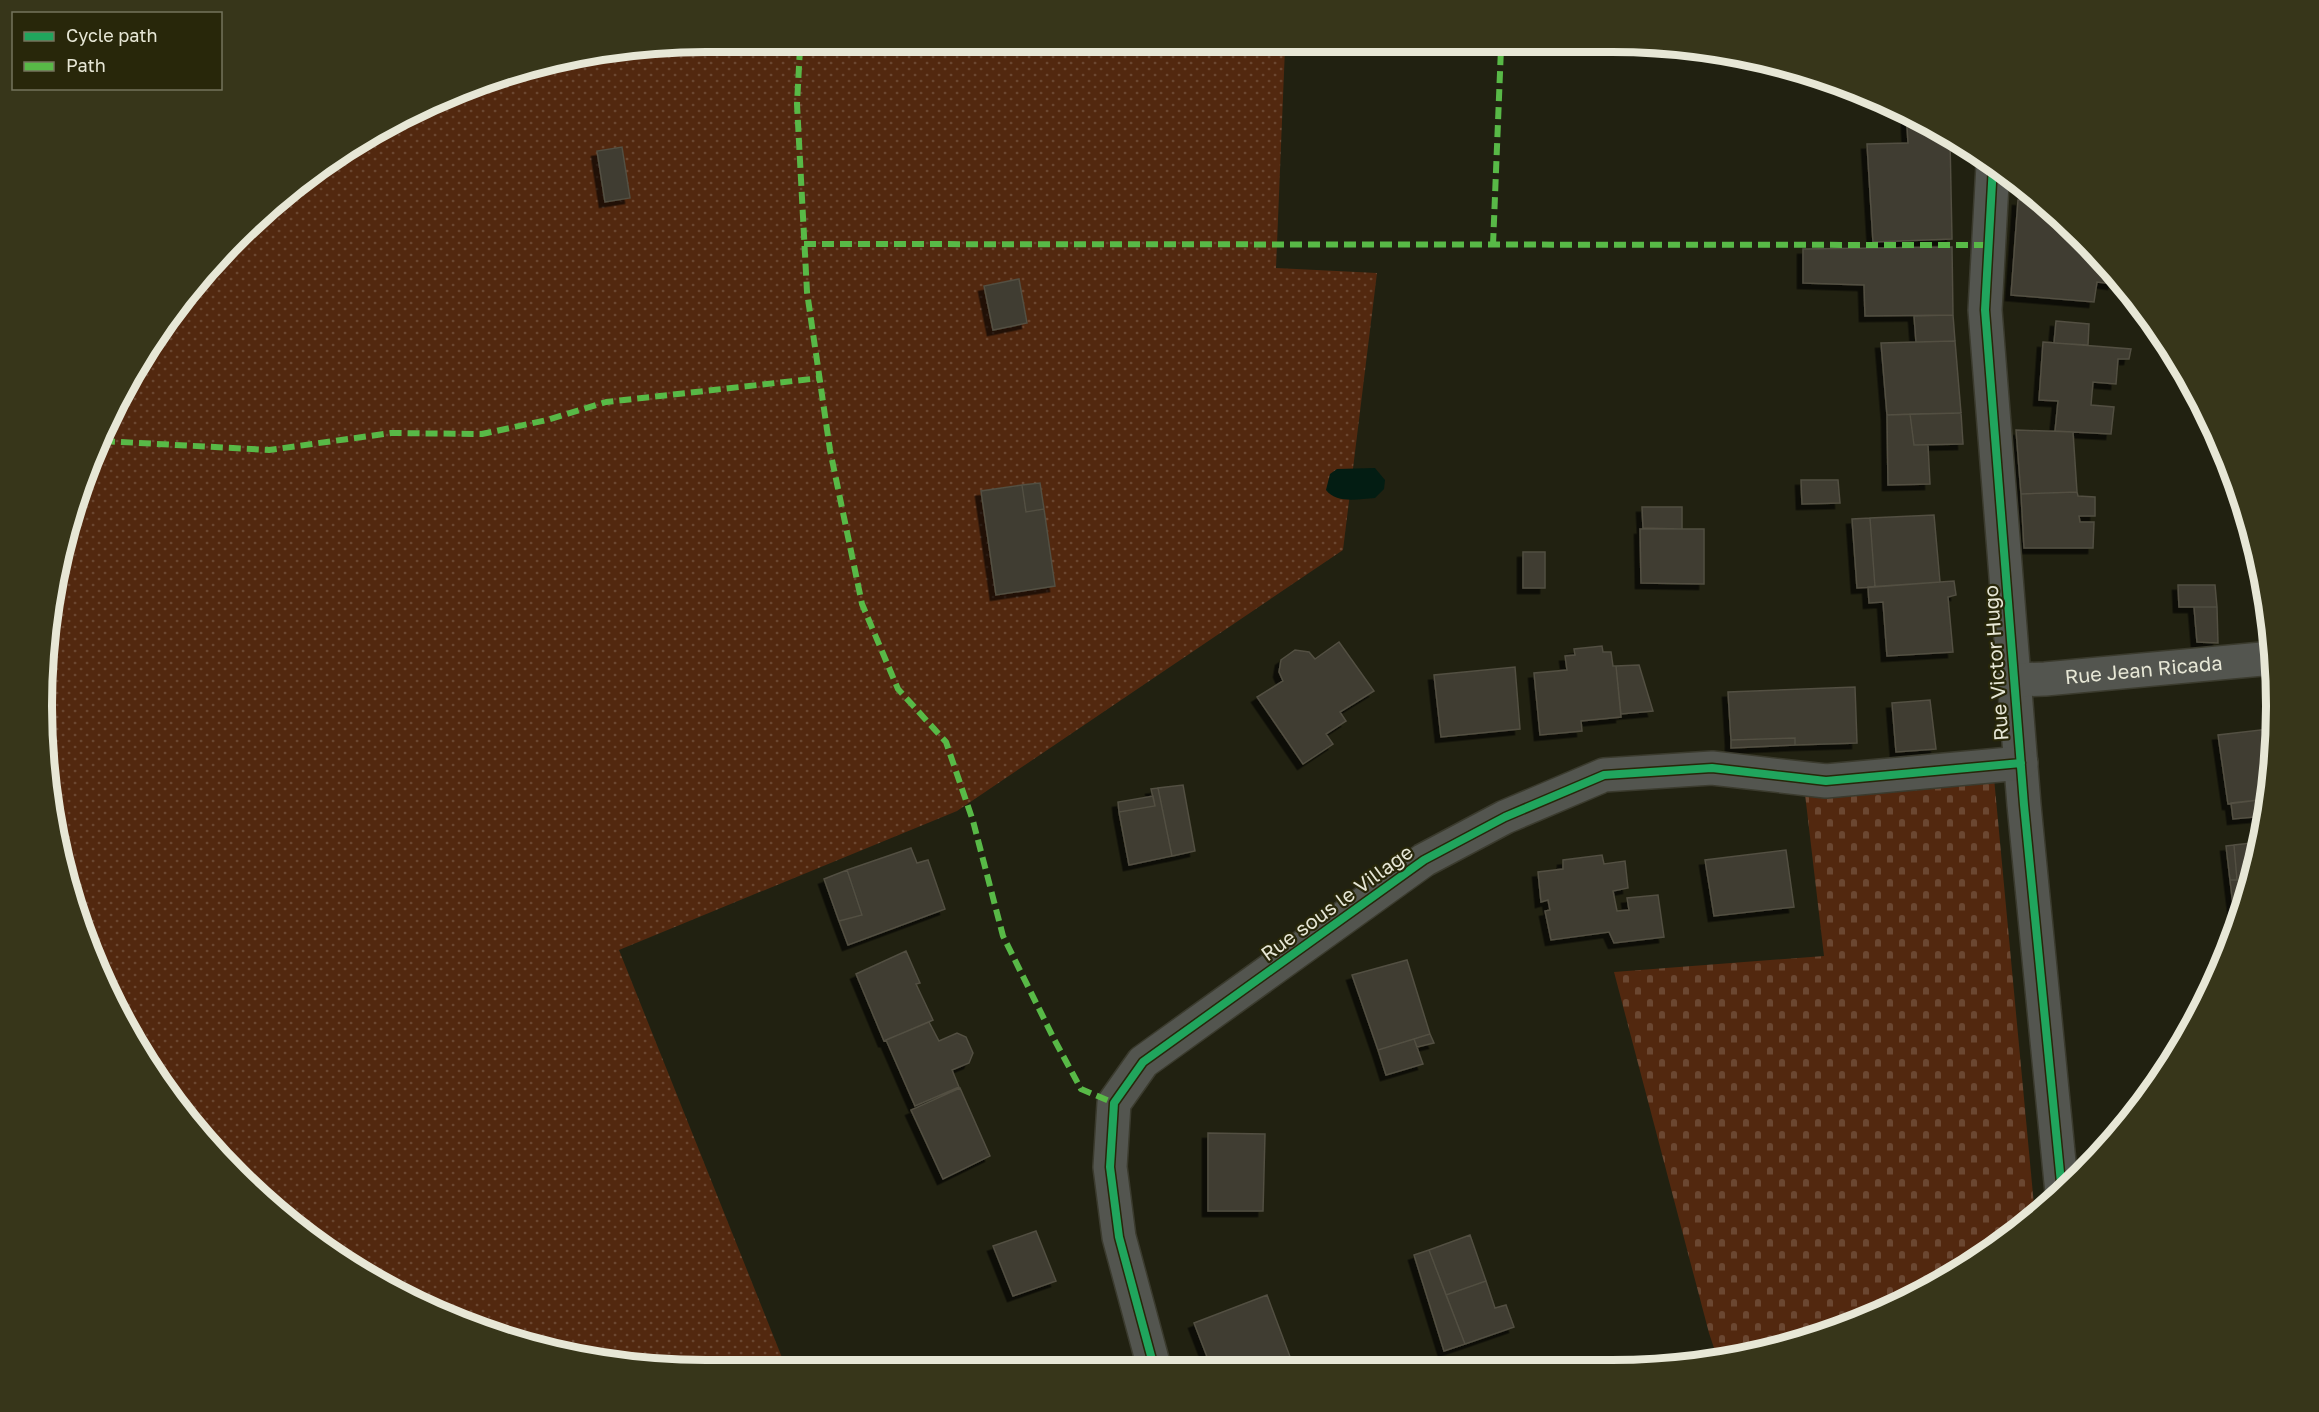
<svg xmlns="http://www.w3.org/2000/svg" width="2319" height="1412" viewBox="0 0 2319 1412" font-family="'Golos Text',sans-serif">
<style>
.grass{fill:url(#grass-dots)}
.cemetery{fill:url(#cemetery-stones)}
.water{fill:#031d13}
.building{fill:#3f3c31;stroke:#524f42;stroke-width:1.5;filter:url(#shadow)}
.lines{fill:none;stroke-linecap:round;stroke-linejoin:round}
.minor-casing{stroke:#3b3b2e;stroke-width:36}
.minor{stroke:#53554f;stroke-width:33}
.quiet{stroke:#58b947;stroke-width:6;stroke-dasharray:12 6;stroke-linecap:butt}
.cycleway-casing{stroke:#28270a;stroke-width:11}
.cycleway{stroke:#20a55d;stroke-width:8}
.labels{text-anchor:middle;stroke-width:4.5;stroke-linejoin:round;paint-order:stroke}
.street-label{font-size:20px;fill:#e7e7d6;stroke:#28270a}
.rim{fill:none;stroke:#e7e7d6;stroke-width:8}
</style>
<defs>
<pattern id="grass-dots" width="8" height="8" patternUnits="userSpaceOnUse" patternTransform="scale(1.5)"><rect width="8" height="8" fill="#52280f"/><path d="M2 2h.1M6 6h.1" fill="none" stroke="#6b4731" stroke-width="1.8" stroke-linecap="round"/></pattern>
<pattern id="cemetery-stones" width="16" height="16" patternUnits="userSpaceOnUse" patternTransform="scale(1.5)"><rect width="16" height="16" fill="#52280f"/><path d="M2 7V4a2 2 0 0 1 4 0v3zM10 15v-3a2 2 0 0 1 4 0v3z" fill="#6b4731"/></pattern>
<filter id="shadow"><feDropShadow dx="-5.5" dy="5.5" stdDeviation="0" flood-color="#0009"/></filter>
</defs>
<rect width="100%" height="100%" fill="#212111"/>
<path class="grass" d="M619,48H1285L1276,268L1377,273L1343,550L957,811L619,950L785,1365L620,1364L452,1320L302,1233L236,1175L154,1075L77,919L48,793L42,706L48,619L77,493L154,337L236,237L302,179L412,111L493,77Z"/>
<path class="cemetery" d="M1994,778L2035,1216L1945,1281L1826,1335L1717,1357L1709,1333L1614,972L1824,956L1805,794Z"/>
<path class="water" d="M1375,468L1385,480L1384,489L1375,498C1358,499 1337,504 1326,490L1330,474L1337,469Z"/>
<path class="building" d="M1907,116L1925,126H1907Z
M1907,126H1925L1950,140L1952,239L1873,242L1867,144L1908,143Z
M622,147L630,198L605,202L597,151Z
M2018,200L2043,203L2087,244L2086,258L2105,261L2112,268L2115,272L2113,284L2097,282L2094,302L2011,295Z
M1952,247L1953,315L1865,316L1864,285L1803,283V249Z
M1019,279L1027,323L993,330L984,286Z
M1953,315L1955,341L1916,342L1914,316Z
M2056,321L2089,324L2088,345L2054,343Z
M1955,341L1961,413L1887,415L1881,343Z
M2043,342L2131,349L2129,359H2118L2116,384L2093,382L2091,405L2114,407L2111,434L2055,431L2058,401L2039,400Z
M1961,413L1963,444L1914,445L1910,414Z
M1910,414L1914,445H1928L1930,484L1888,485L1887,415Z
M2016,430L2073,432L2077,492L2021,494Z
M1801,480H1838L1840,503L1802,504Z
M1040,483L1044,509L1026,512L1022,485Z
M1022,485L1026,512L1044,509L1055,586L996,595L981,491Z
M2077,492L2078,496L2095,497V516H2079L2080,522H2094L2093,548H2024L2021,494Z
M1642,507H1682V529L1643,528Z
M1934,515L1940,582L1875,587L1870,518Z
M1870,518L1875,587L1857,588L1852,519Z
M1640,529H1704V584L1641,583Z
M1523,552H1545V588H1523Z
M1954,581L1956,595L1948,597L1953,652L1887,656L1883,602L1869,603L1868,587Z
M2178,585H2215L2217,607H2179Z
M2194,607H2217L2218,643L2197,642Z
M1339,642L1374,691L1340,712L1346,721L1326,734L1333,744L1303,764L1257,697L1283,681L1279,672L1281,660L1295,650L1309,652L1315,659Z
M1602,646L1603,652H1611L1613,666H1616L1621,717L1581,721L1582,731L1540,735L1534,673L1567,670L1565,656L1575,655L1574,649Z
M1639,665L1653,711L1621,714L1616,666Z
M1515,667L1520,729L1441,737L1434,675Z
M1855,687L1857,743L1795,745V738L1731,740L1728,692Z
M1930,700L1936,749L1896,752L1892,703Z
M2269,729L2273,762L2267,799L2228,804L2218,735Z
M1795,738V745L1731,748V740Z
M1183,785L1195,851L1172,856L1158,788Z
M1158,788L1172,856L1129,865L1119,812L1155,806L1151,789Z
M1153,796L1155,806L1119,812L1118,802Z
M2267,799L2265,816L2233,819L2231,803Z
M2260,842L2254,878L2238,922H2235L2230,880H2237L2234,845Z
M2234,845L2237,880H2230L2226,846Z
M911,848L917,863L928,860L945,909L848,945L839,921L862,915L847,870Z
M1786,850L1794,907L1714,916L1705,860Z
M1602,855L1604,864L1625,861L1628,888L1613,891L1617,911L1629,910L1627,898L1658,895L1664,937L1614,943L1609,932L1551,940L1545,911L1550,910L1548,900L1541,902L1538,872L1563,869V860Z
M847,870L862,915L839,921L824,879Z
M906,951L920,983L916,984L933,1020L884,1041L856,974Z
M1407,960L1430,1034L1378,1050L1352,975Z
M929,1022L939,1041L957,1033L966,1037L973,1053L969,1063L952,1070L959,1087L915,1106L886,1040Z
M1430,1034L1434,1043L1417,1047L1414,1039Z
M1414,1039L1423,1064L1386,1075L1378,1050Z
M960,1088L990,1156L943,1179L911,1110Z
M1208,1133L1265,1134L1263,1211H1208Z
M1036,1231L1056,1281L1013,1296L993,1246Z
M1470,1235L1486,1281L1446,1295L1429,1250Z
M1429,1250L1465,1344L1444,1351L1414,1255Z
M1486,1281L1495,1308L1506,1305L1514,1327L1465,1344L1446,1295Z
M1267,1295L1292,1362L1279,1367H1211L1194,1323Z"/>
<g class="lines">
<defs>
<g id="minor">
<path d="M1993,165L1985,310L2024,805L2062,1193"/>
<path id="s1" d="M2014,680L2045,679L2273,658"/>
<path d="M1154,1367L1119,1237L1110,1167L1114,1103L1143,1062L1424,860L1505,817L1604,775L1712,768L1826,781L2021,763"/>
</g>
</defs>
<use href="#minor" class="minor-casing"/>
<use href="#minor" class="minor"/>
<path class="quiet" d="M800,48L797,104L807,292L830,450L862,604L898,689L946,742L973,821L1003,936L1054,1039L1081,1089L1114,1103
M804,244L1989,245
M1493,245L1501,48
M103,441L269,450L391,433L482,434L547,420L606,402L820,378"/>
<defs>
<path id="cycleway" d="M1993,165L1985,310L2024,805L2062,1193
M1154,1367L1119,1237L1110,1167L1114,1103L1143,1062L1424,860L1505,817L1604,775L1712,768L1826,781L2021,763"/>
</defs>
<use href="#cycleway" class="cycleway-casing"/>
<use href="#cycleway" class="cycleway"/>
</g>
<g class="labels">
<g class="street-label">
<text transform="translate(1996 663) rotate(-94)" y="7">Rue Victor Hugo</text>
<text dy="7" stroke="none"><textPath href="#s1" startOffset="130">Rue Jean Ricada</textPath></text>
<text transform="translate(1337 903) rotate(-36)" y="7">Rue sous le Village</text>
</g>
</g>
<path d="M0 0H2319V1412H0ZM706 52H1612A654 654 0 0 1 2266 706V706A654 654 0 0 1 1612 1360H706A654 654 0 0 1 52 706V706A654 654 0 0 1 706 52Z" fill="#37361a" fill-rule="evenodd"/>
<path class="rim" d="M706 52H1612A654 654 0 0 1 2266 706V706A654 654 0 0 1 1612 1360H706A654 654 0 0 1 52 706V706A654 654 0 0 1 706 52Z"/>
<rect x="12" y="12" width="210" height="78" fill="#28270a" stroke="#74745c" stroke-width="1.5"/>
<rect x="24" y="32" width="30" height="9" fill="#20a55d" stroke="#74745c" stroke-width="1.5"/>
<text x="66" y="42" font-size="18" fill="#e7e7d6">Cycle path</text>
<rect x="24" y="62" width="30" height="9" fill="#58b947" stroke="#74745c" stroke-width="1.5"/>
<text x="66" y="72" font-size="18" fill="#e7e7d6">Path</text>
</svg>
